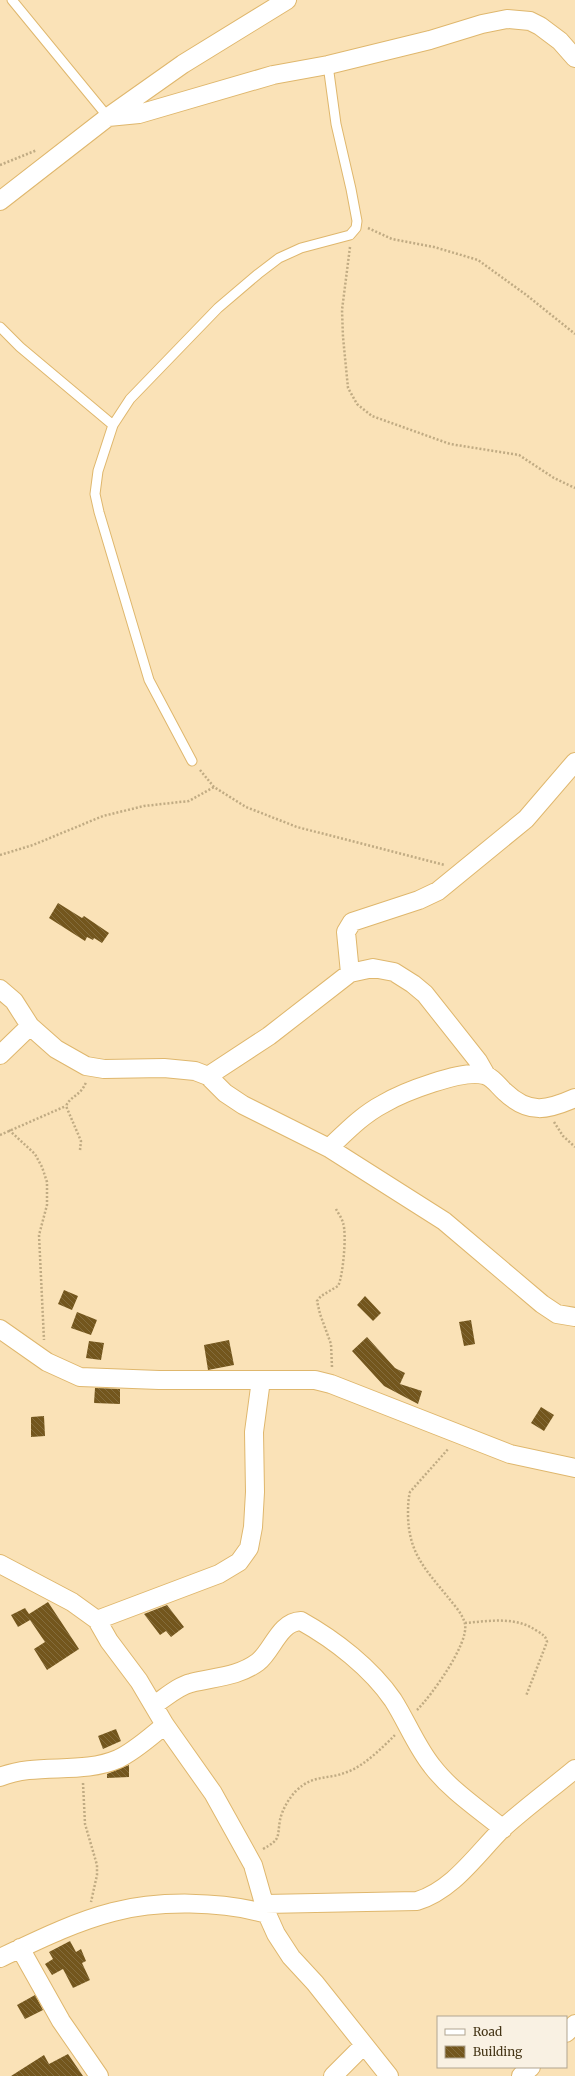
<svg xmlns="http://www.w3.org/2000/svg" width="575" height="2076" viewBox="0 0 575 2076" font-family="Merriweather,serif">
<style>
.building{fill:url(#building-back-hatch)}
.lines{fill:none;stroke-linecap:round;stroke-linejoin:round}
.service-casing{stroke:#dfb76d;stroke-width:11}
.minor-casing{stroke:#dfb76d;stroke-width:20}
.path{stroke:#c0ab83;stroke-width:2.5;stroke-dasharray:2 2;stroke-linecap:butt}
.service{stroke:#fff;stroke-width:9}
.minor{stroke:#fff;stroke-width:18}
</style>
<defs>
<pattern id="building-back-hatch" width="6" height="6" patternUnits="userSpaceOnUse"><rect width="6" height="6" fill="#73561d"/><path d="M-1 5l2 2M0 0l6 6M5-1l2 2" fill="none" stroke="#846c3c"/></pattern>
</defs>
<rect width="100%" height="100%" fill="#fae2b7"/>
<path class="building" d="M58,903L82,918L84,916L109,933L102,943L94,938L93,940L87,937L85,941L49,918Z
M64,1290L78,1296L72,1310L58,1304Z
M365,1296L381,1313L373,1321L357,1305Z
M77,1312L97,1320L91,1335L71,1328Z
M471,1320L475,1344L464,1346L459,1322Z
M367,1337L395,1368L405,1373L400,1384L422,1391L418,1404L384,1386L352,1351Z
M229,1340L234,1365L208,1370L204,1345Z
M89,1341L104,1343L101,1360L86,1358Z
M95,1388L120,1389V1404L94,1403Z
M541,1407L554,1415L544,1431L531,1423Z
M44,1416L45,1436L31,1437V1417Z
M48,1602L79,1649L47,1670L34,1649L45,1642L30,1620L18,1627L11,1615L25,1608L29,1614Z
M167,1605L184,1627L171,1637L166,1631L160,1635L144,1614Z
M116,1729L121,1741L103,1749L98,1736Z
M129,1765V1777L107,1778V1774Z
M70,1941L76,1952L81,1949L86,1961L82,1963L90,1980L73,1988L63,1969L52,1975L45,1964L53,1959L49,1952Z
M35,1995L43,2010L25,2019L17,2005Z
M68,2054L83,2076H11L44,2055L49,2064Z"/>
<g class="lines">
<defs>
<path id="service" d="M12,0L108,117
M0,327L20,347L113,425
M192,761L149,680L99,512L95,494L98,471L113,425L130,399L218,308L258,274L279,258L301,248L350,235L356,228L357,221L351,189L336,124L328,65"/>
<path id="minor" d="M108,117L139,114L273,75L328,65L430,40L482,24L507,19L530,21L540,26L560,41L575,58
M0,201L108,117L183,64L287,0
M350,973L346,932L352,922L419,900L438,891L526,819L575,762
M0,989L14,1001L30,1026L56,1049L86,1066L104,1069L164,1068L195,1071L208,1076L225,1093L243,1105L329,1148L444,1221L542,1304L557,1314L575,1317
M0,1055L30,1026
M208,1076L269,1036L350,973L373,968L394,972L413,984L425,994L478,1061L486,1075
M329,1148C346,1132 362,1115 383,1104C403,1092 463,1069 484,1075C493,1077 499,1087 505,1092C529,1115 548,1110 575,1098
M0,1329L47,1362L80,1377L159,1380H315L331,1384L510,1454L575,1468
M0,1564L72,1602L97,1620L109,1641L139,1681L165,1725L213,1793L253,1865L267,1914L276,1934L291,1957L315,1983L389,2076
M97,1620L219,1574L239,1562L249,1548L253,1527L255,1492L254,1432L261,1380
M154,1705C165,1698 178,1686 191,1683C214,1677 238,1677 258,1662C273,1650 279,1622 301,1621C335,1640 371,1668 393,1700C407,1722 416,1746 432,1766C451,1791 479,1809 503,1829
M0,1777C37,1762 81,1775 118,1759C135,1751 150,1737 165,1725
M265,1904L417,1901C453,1890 476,1855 502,1829C525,1808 551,1789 575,1769
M20,1948L61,2021L99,2076
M0,1958C36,1941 74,1922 113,1912C158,1900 222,1901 267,1914
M566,2033L575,2024
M333,2076L364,2045
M521,2076L531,2067"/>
</defs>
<use href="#service" class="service-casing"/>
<use href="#minor" class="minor-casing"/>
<path class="path" d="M0,165L37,150
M368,228L392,239L434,247L478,260L525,294L575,334
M350,247L342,310L343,337L348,388L357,404L372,416L450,444L519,455L554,478L575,488
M200,770L214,787L246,807L297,827L445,865
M0,855L33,845L103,816L144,806L189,801L214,787
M554,1122L563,1136L575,1147
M9,1130L35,1154L42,1167L47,1182V1205L39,1235L44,1340
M0,1135L66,1106
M80,1150L81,1141L66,1106C71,1095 81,1096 86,1082
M332,1367L331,1344L320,1314L317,1301L321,1296L338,1286C343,1277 347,1233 343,1223C342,1218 338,1213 336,1209
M465,1623C489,1621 516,1616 537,1631C542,1634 546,1636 547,1642L526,1696
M417,1710C431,1696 469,1644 465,1624C463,1614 453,1604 447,1596C425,1569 409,1553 408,1516C408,1508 408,1500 410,1492L449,1448
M83,1783L85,1824L97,1865V1875L91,1902
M263,1849C281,1839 277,1838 280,1820C282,1810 289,1798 296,1791C313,1774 328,1780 347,1772C364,1766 382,1748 395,1735"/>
<use href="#service" class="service"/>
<use href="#minor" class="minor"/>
</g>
<rect x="437" y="2016" width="130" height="52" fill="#f9f1e3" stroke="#b1a591"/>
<rect x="445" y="2029" width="20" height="6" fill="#ffffff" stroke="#b1a591"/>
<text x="473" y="2036" font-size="12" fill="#443415">Road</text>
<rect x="445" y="2046" width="20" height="12" fill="url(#building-back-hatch)" stroke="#b1a591"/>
<text x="473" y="2056" font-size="12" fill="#443415">Building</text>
</svg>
